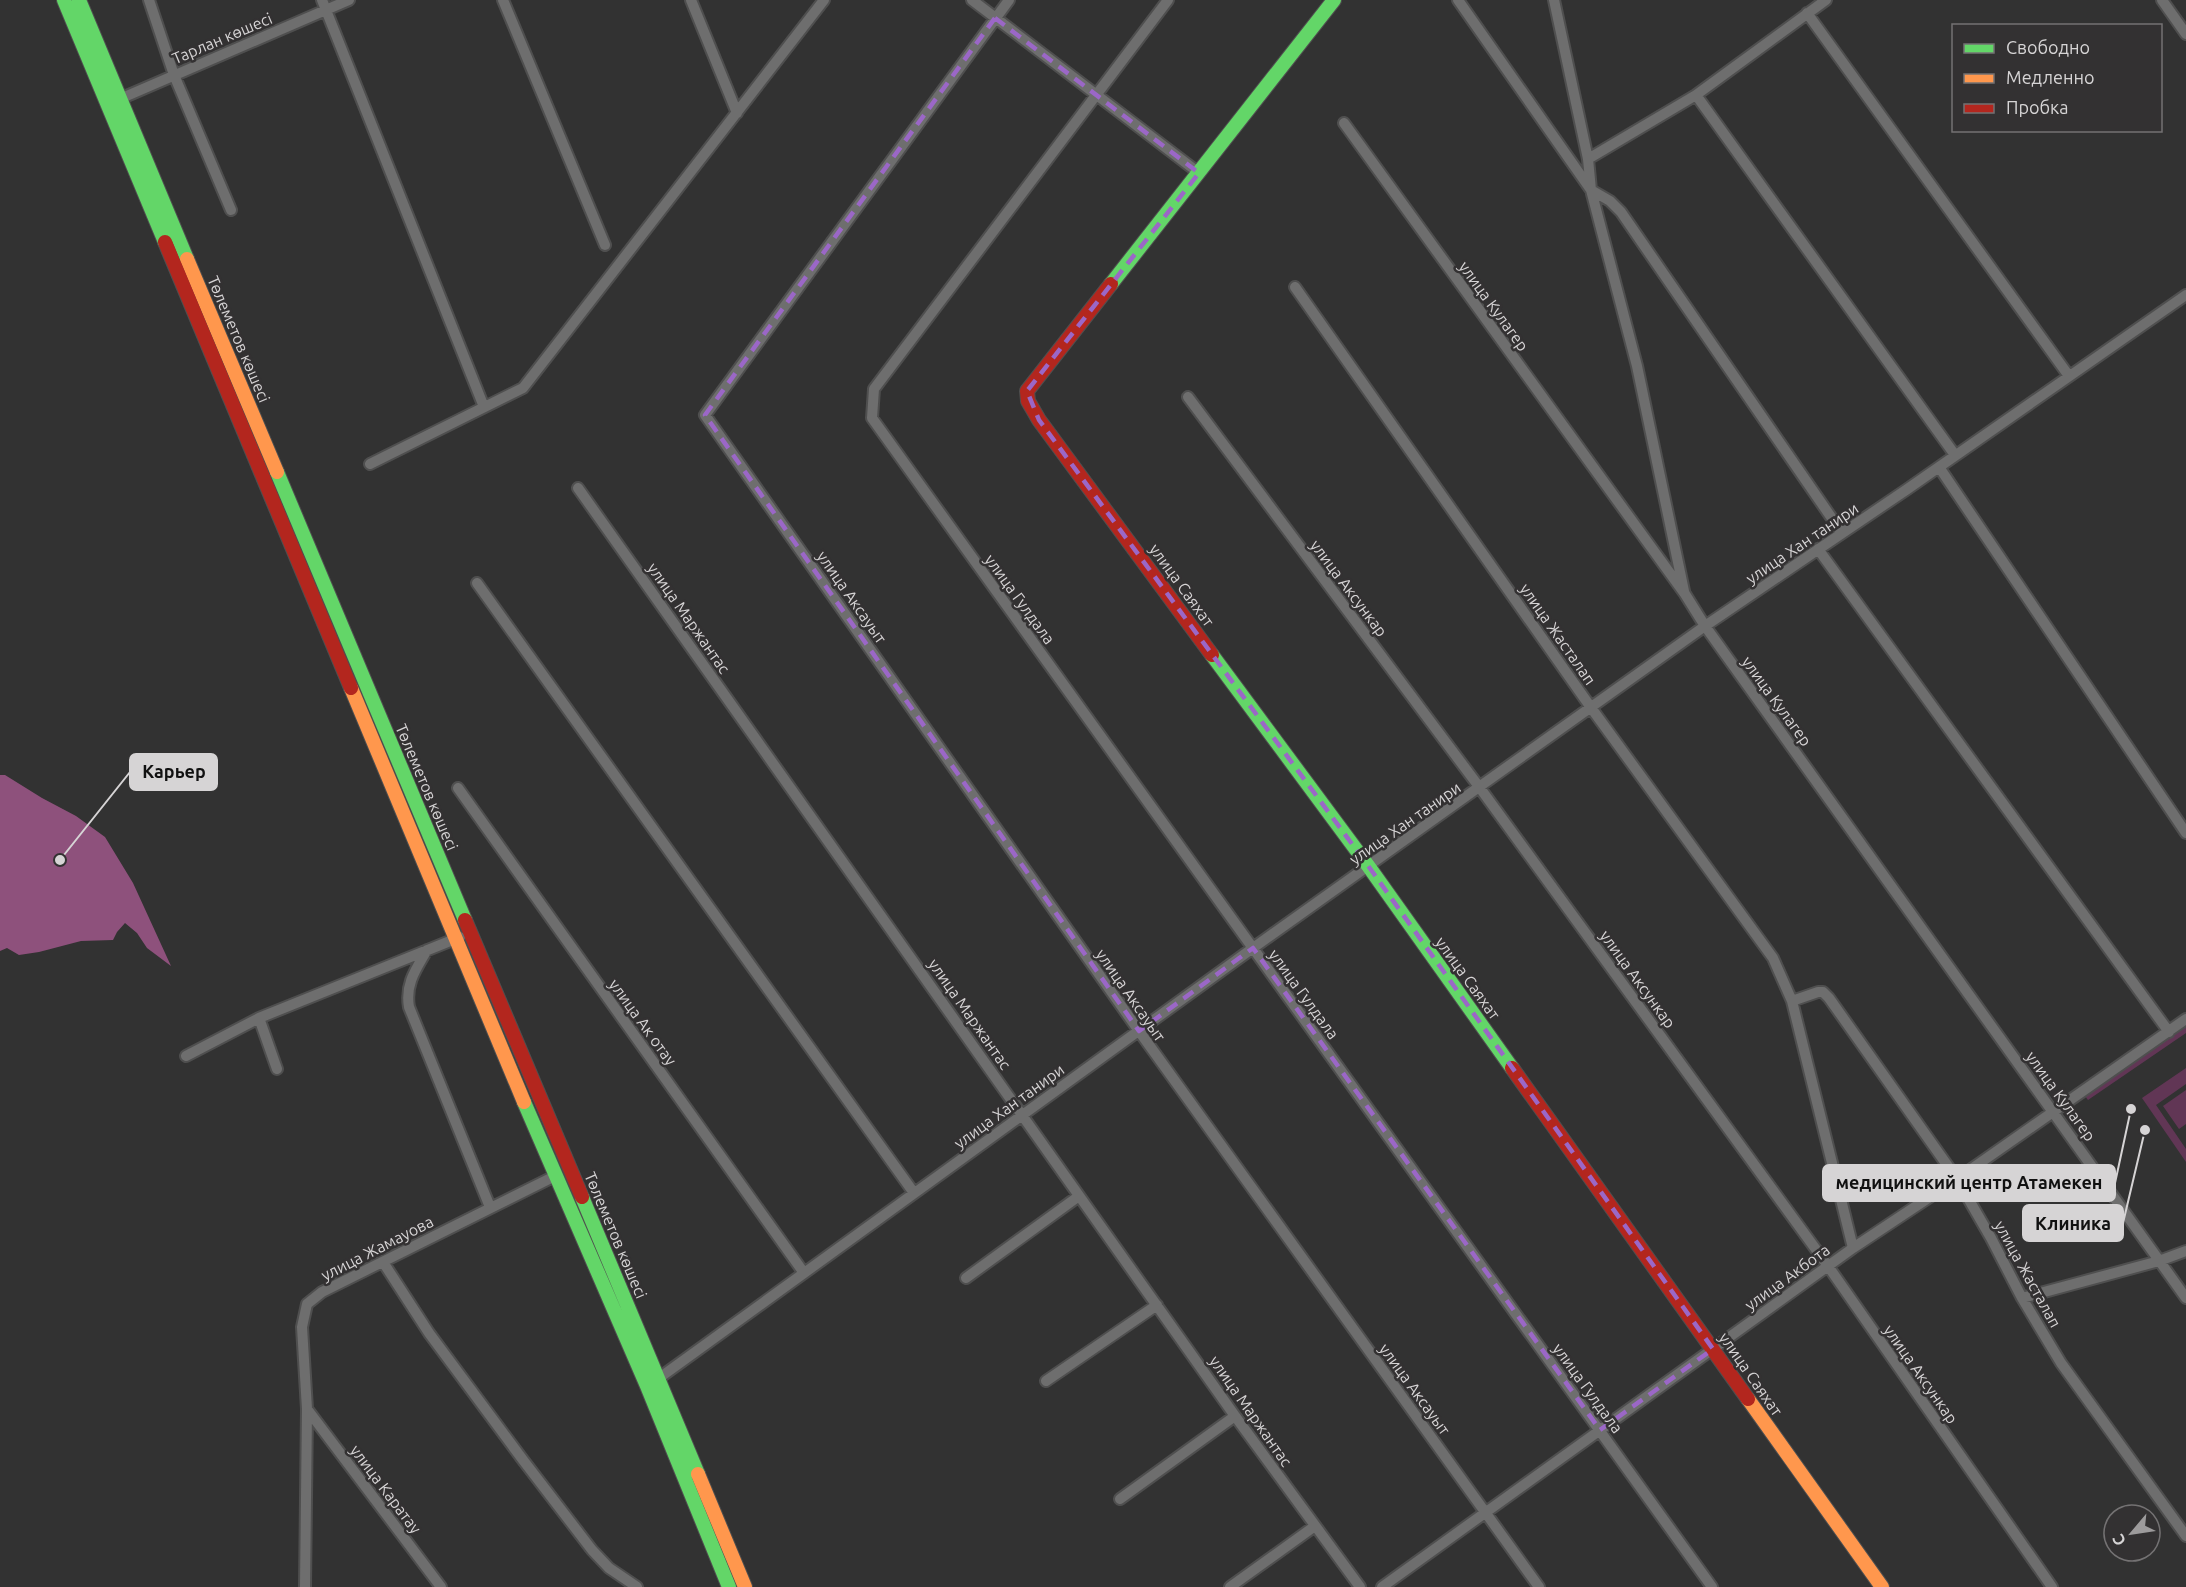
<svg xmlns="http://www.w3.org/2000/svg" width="2186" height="1587" viewBox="0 0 2186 1587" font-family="Ubuntu,sans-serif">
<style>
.green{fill:#613655}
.water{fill:#8e517c}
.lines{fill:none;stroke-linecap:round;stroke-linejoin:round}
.street-casing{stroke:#4f4f4f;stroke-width:14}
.fast-casing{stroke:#4f4f4f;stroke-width:16}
.slow-casing{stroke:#4f4f4f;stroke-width:16}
.jam-casing{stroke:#4f4f4f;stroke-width:16}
.street{stroke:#6e6e6e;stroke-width:10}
.fast{stroke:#63d668;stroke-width:14}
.slow{stroke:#ff974d;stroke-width:14}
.jam{stroke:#b3261e;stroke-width:14}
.marked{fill:none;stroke:#9b67c7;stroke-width:4.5;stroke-dasharray:12 8;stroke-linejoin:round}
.labels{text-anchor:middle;stroke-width:5;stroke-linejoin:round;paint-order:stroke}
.street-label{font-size:16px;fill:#d6d4d5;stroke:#333132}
.leader{fill:none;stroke:#d6d4d5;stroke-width:2}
.callout-dot{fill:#d6d4d5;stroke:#333132;stroke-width:2}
.callout{fill:#d6d4d5;stroke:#d6d4d5;stroke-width:2}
.callout-label{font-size:18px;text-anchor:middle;font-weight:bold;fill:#111}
</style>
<rect width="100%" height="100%" fill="#323232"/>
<path class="green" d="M2186,1027V1033L2088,1100L2085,1096Z
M2186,1068V1084L2156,1105L2186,1149V1162L2142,1098Z
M2186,1090V1124L2179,1129L2163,1106Z"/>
<path class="water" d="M0,775H5L42,798L76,816L105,837L133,883L171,966L147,948L137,933L125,923L117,932L113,940L81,941L39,952L19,955L7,948L0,951Z"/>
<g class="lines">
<defs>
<path id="street" d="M149,0L174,75L231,210
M322,0L484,407
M503,0L605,245
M691,0L737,113
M972,0L1199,173
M1009,0L705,415L1139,1031L1539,1587
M1168,0L874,389L872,418L1712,1587
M1458,0L1591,190L1610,201L1621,212L1842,533
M1554,0L1588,159L1591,190L1637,366L1684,591
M2162,0L2186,34
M1807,13L2069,376
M1696,95L1955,455
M115,101L349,0
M1344,123L1685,594L1705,626L2186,1298
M1588,159L1696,95L1826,0
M1295,287L1592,709L1773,958L1792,1001L1853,1248
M1188,397L1480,788L1828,1266L2052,1587
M370,464L523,388L824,0
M1939,467L2186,833
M578,488L1235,1416L1360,1587
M1818,549L2169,1032
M477,583L914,1193
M458,788L804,1273
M427,950C416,969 405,984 409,1007L490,1207
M1792,1001L1818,992H1823L1829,998L1957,1179L1991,1238L2022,1298L2061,1363L2186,1536
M259,1018L277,1069
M186,1056L259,1018L460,937
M383,1262L429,1333L523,1460L592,1550L609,1568L637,1587
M966,1278L1079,1196
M2022,1298L2159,1261L2186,1251
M655,1381L1253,948L1705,626L1906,490L2186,295
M1046,1381L1157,1305
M307,1409L441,1587
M1120,1499L1235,1416
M305,1587L307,1409L302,1327L307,1304L322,1292L555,1176
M1230,1587L1315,1526
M1382,1587L1853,1248L1957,1179L2186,1019"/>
<path id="fast" d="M64,0L165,242
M79,0L187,259
M1111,284L1334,0
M277,472L465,920
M1212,655L1369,867L1512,1068
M524,1102L647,1386L729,1587
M582,1197L698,1474"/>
<path id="slow" d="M187,259L277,472
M351,688L524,1102
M1748,1399L1882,1587
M698,1474L745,1587"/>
<path id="jam" d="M165,242L351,688
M1111,284L1027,391L1028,401L1039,420L1212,655
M465,920L582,1197
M1512,1068L1748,1399"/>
</defs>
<use href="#street" class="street-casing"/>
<use href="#fast" class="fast-casing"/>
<use href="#slow" class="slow-casing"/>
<use href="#jam" class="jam-casing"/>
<use href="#street" class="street"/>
<use href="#fast" class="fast"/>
<use href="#slow" class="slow"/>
<use href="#jam" class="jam"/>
</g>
<path class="marked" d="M995,18L1199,173L1027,391L1039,420L1369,867L1713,1349L1600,1430L1253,948L1139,1031L705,415Z"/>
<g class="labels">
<g class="street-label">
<text transform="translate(222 38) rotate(-23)" y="6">Тарлан көшесі</text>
<text transform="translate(1494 306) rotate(54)" y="6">улица Кулагер</text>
<text transform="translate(239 339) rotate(67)" y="6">Төлеметов көшесі</text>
<text transform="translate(1802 543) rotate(-34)" y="6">улица Хан танири</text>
<text transform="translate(1182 585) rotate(54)" y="6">улица Саяхат</text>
<text transform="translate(1349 588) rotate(53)" y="6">улица Аксункар</text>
<text transform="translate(852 597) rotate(55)" y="6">улица Аксауыт</text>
<text transform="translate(1020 599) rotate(54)" y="6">улица Гулдала</text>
<text transform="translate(689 618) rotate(55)" y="6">улица Маржантас</text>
<text transform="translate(1558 634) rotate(55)" y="6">улица Жасталап</text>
<text transform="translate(1777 701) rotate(54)" y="6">улица Кулагер</text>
<text transform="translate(427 787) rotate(67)" y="6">Төлеметов көшесі</text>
<text transform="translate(1405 823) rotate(-35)" y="6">улица Хан танири</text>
<text transform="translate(1468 978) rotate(54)" y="6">улица Саяхат</text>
<text transform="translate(1638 979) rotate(54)" y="6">улица Аксункар</text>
<text transform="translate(1304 994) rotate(54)" y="6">улица Гулдала</text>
<text transform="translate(1131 995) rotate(55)" y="6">улица Аксауыт</text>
<text transform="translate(970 1014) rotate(55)" y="6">улица Маржантас</text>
<text transform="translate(643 1022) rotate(54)" y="6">улица Ак отау</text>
<text transform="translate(2061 1096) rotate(54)" y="6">улица Кулагер</text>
<text transform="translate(1009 1106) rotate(-36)" y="6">улица Хан танири</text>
<text transform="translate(616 1235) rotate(67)" y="6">Төлеметов көшесі</text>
<text transform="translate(377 1248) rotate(-27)" y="6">улица Жамауова</text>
<text transform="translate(2028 1274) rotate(61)" y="6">улица Жасталап</text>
<text transform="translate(1787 1277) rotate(-36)" y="6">улица Акбота</text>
<text transform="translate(1751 1374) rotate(55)" y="6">улица Саяхат</text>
<text transform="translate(1921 1374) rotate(55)" y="6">улица Аксункар</text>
<text transform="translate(1588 1388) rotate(54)" y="6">улица Гулдала</text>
<text transform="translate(1415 1389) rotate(54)" y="6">улица Аксауыт</text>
<text transform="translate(1251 1411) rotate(55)" y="6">улица Маржантас</text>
<text transform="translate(386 1489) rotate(53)" y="6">улица Каратау</text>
</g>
</g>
<path class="leader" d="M60 860L130 772M2131 1109L2115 1183M2145 1130L2123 1223"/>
<g class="callout-dot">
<circle cx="60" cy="860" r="6"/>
<circle cx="2131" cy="1109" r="6"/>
<circle cx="2145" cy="1130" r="6"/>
</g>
<g class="callout">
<rect x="130" y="754" width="87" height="36" rx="6"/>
<rect x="1823" y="1165" width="292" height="36" rx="6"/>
<rect x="2023" y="1205" width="100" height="36" rx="6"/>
</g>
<g class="callout-label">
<text x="174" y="778">Карьер</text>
<text x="1969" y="1189">медицинский центр Атамекен</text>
<text x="2073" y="1230">Клиника</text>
</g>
<rect x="1952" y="24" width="210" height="108" fill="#333132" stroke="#747273" stroke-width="1.5"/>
<rect x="1964" y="44" width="30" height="9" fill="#63d668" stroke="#747273" stroke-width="1.5"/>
<text x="2006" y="54" font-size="18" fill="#d6d4d5">Свободно</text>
<rect x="1964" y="74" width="30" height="9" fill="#ff974d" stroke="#747273" stroke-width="1.5"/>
<text x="2006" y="84" font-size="18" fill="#d6d4d5">Медленно</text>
<rect x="1964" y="104" width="30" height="9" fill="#b3261e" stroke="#747273" stroke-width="1.5"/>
<text x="2006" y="114" font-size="18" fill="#d6d4d5">Пробка</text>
<g transform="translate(2132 1533) rotate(241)"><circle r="28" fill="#333132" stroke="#747273" stroke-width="1.5"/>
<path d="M0-4.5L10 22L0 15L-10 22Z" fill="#9d9b9c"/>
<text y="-9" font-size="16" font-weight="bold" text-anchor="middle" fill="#d6d4d5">С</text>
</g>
</svg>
